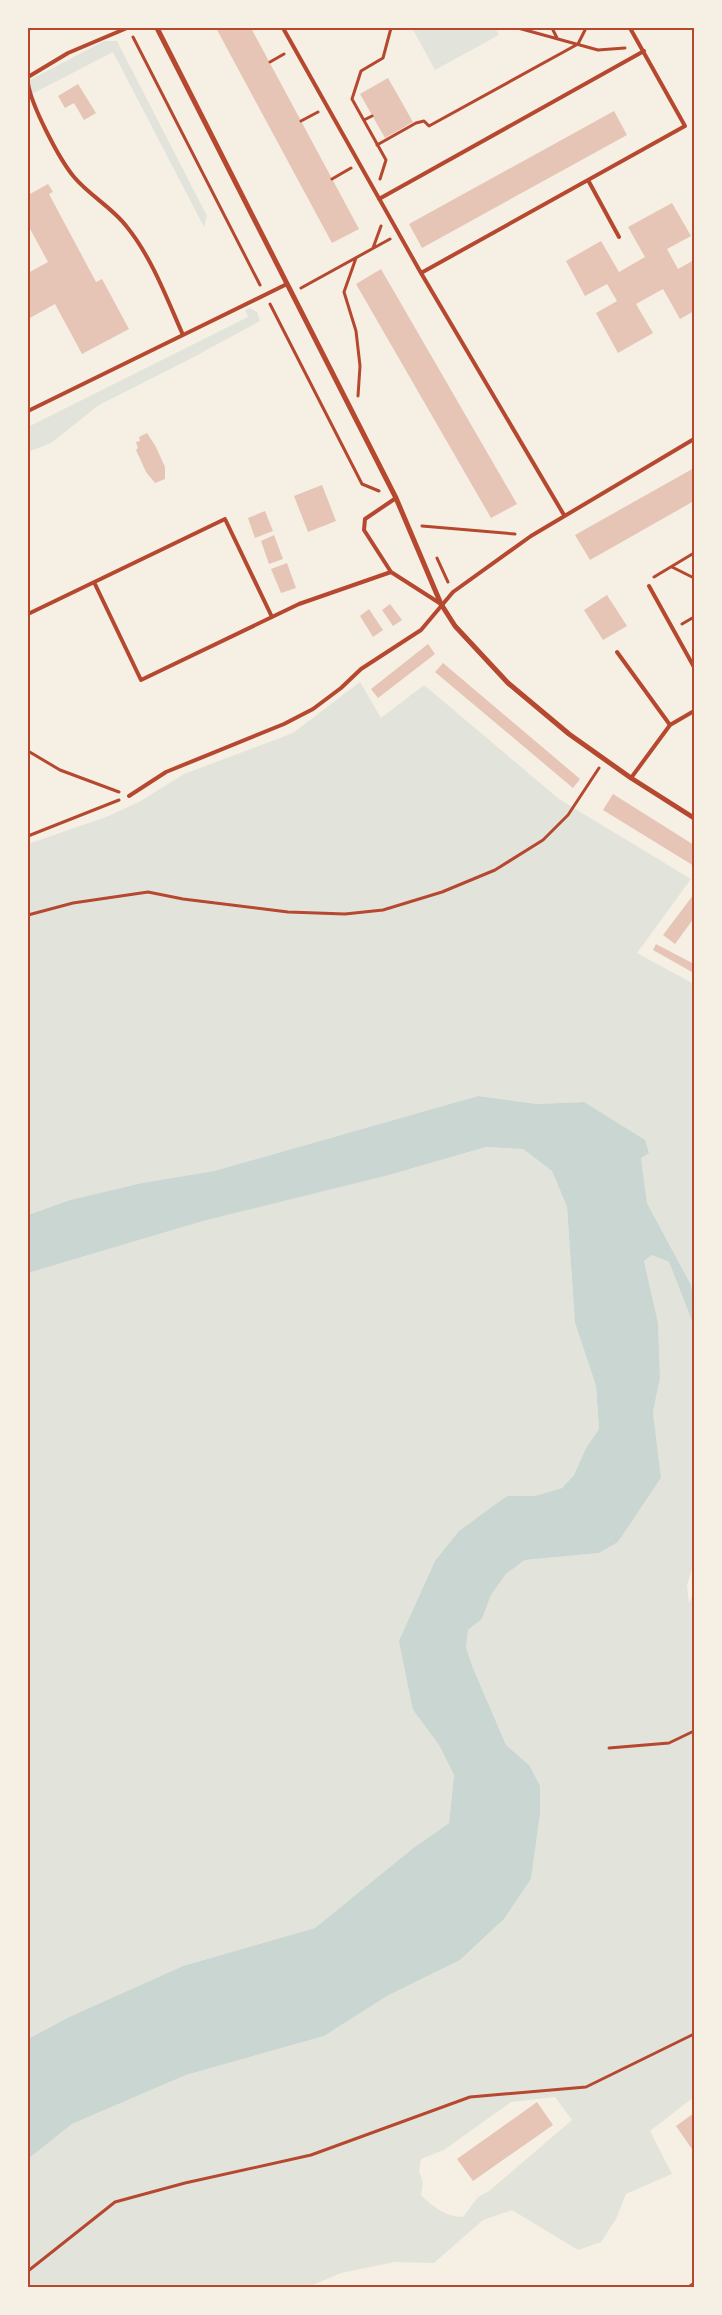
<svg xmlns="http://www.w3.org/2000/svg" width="722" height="2315" viewBox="0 0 722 2315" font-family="Mulish,sans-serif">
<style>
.green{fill:#e2e4dc;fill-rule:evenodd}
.water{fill:#c9d6d2}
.building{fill:#e6c5b7}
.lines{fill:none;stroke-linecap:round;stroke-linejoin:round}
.path{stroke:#b5482f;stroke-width:3}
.service{stroke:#b5482f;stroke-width:4}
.minor{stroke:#b5482f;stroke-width:5}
.neatline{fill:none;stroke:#b5482f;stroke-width:2}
</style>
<rect width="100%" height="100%" fill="#f6efe4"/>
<path class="green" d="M412,28H495L499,35L435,70Z
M104,41H117L207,216L204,227L113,52L28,96V81Z
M250,308L257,312L260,321L190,359L99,405L51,443L28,452V427L248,317L245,310Z
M360,682L381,718L424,685L559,799L691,879L637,953L694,984V1302L691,1285L647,1203L641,1158L584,1102L537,1104L478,1096L214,1171L142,1183L70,1200L28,1215V844L106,817L139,802L184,774L293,733Z
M486,1147L523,1149L552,1171L567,1207L575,1323L596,1386L599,1429L586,1448L574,1475L562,1488L535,1496H507L413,1710L439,1745L454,1775L449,1823L412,1849L315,1928L183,1966L67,2018L28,2039V1273L203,1221L389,1175Z
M652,1255L669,1262L692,1321L694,1340V1563L687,1585L689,1603L694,1590V2097L650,2131L672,2174L626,2194L616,2219L601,2242L578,2250L512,2210L483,2220L434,2263L395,2262L341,2273L308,2287L28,2288V2159L72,2124L186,2075L324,2036L387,1996L460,1960L504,1919L531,1879L540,1814L529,1765L506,1745L473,1668L466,1647L468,1630L482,1619L491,1595L506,1574L525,1560L599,1553L618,1542L661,1478L653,1412L660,1378L658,1323L644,1261ZM555,2097L572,2120L489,2191L478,2197L463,2217C446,2217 433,2207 421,2195L423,2182L419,2171L421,2159L444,2150L511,2102Z"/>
<path class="water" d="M478,1096L537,1104L584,1102L645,1140L649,1153L641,1158L647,1203L691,1285L694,1302V1340L692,1321L669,1262L652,1255L644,1261L658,1323L660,1378L653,1412L661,1478L618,1542L599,1553L525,1560L506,1574L491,1595L482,1619L468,1630L466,1647L473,1668L506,1745L529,1765L540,1786V1814L531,1879L504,1919L460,1960L387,1996L324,2036L186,2075L72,2124L28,2159V2039L67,2018L183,1966L315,1928L412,1849L449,1823L454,1775L439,1745L413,1710L399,1641L435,1561L459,1531L507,1496H535L562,1488L574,1475L586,1448L599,1429L596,1386L575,1323L567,1207L552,1171L523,1149L486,1147L389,1175L203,1221L28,1273V1215L70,1200L142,1183L214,1171Z"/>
<path class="building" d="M216,28H251L359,229L332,243Z
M388,78L413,122L385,138L360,94Z
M78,84L96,113L84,120L74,103L65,108L58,96Z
M614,111L627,135L422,248L409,224Z
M48,184L53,192L49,194L96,282L102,279L129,329L82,354L55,304L28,319V273L48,262L28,225V195Z
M672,203L691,236L667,249L678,269L694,260V311L680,319L663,289L636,304L653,333L618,353L596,313L617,301L607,284L585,296L566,261L601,241L619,272L645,257L628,227Z
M381,269L517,504L491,518L356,284Z
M147,433L156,447L165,467V479L155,483L146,472L136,450L138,448L136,442L140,441L139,437Z
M694,468V501L590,560L575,535Z
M322,485L336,521L308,532L294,496Z
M265,511L273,531L255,538L248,518Z
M274,535L283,559L269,564L261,541Z
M287,563L296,588L281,593L271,569Z
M607,595L627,626L603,640L584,610Z
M390,604L402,620L393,626L382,610Z
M369,609L383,630L373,637L360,616Z
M428,644L435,654L378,698L371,689Z
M443,663L580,779L573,788L435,672Z
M613,794L694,845V866L603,810Z
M694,894V918L675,944L663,935Z
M656,944L694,964L692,972L653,950Z
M537,2102L553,2125L473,2181L457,2159Z
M694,2113V2152L676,2126Z"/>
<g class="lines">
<path class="path" d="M518,28L598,50L625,48
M552,28L557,38
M133,37L260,285
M270,62L284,54
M364,120L372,116
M301,121L318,112
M377,145L416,123L424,121L429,126L578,44L586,28
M332,179L351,168
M380,179L386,160L352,99L361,71L383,58L391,28
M373,248L381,226
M356,258L344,292L356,331L360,366L358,396
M301,288L390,239
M270,304L362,484L379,491
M422,526L515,534
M437,558L448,582
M672,567L694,578
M654,577L694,553
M682,624L694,617
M28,751L60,770L119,792
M28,836L119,800
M28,915L73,903L148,892L183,899L288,912L345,914L383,910L442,892L495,870L543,840L568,815L599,768
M609,1748L669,1743L694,1731
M28,2271L115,2202L185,2183L311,2155L470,2097L586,2087L694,2034"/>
<path class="service" d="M283,28L421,273L564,515
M28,77L68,53L127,28
M28,83C31,105 59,159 74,177C90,196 113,208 127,227C152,258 167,299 183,335L287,284
M588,180L619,237
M379,199L644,51
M421,273L685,126L630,28
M28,411L183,335
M396,498L365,519L364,530L391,572L441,604
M94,582L141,680L299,604L391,572
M649,586L694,667
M28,614L225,519L272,617
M617,652L670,725
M631,778L670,725L694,711
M129,796L166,772L284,724L313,709L341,688L361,669L421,630L453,592L531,536L694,439
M688,2288L694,2284"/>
<path class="minor" d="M157,28L396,498L441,604L455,626L508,683L569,734L631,778L694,818"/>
</g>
<rect width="722" height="2315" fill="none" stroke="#f6efe4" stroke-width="58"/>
<rect x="29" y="29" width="664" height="2257" class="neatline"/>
</svg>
